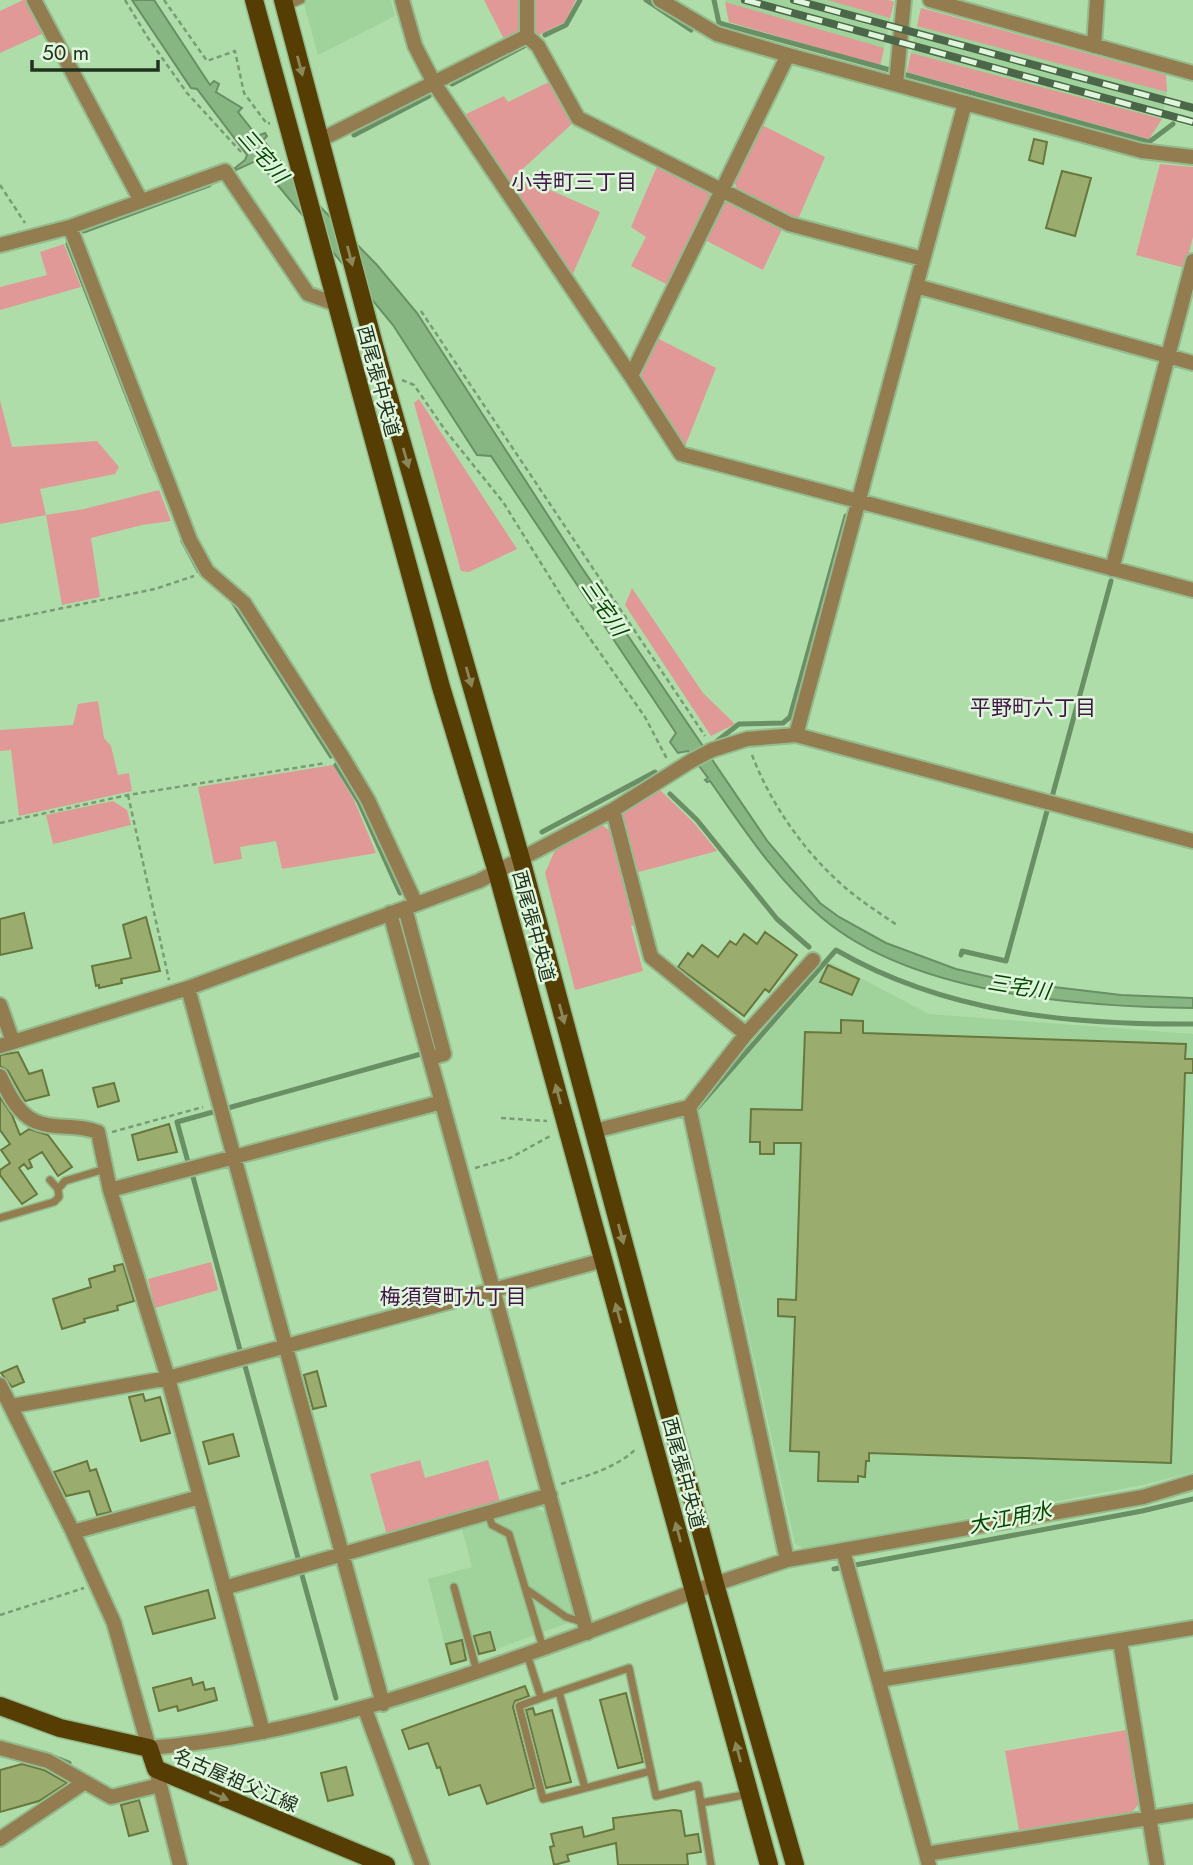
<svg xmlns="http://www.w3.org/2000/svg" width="1193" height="1865" viewBox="0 0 1193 1865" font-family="Jost,'Noto Sans JP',sans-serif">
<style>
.built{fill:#a0d39b}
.green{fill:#e09996}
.water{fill:#88b683;stroke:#698f65;stroke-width:2}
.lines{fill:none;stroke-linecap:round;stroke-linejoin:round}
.stream{stroke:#698f65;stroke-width:5}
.building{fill:#9aad6e;stroke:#67773d;stroke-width:2}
.service-casing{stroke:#93bb8d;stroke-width:10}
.minor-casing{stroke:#93bb8d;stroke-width:18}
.tertiary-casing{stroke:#93bb8d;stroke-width:18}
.primary-casing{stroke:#93bb8d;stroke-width:21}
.path{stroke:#789c74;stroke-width:2.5;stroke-dasharray:5 3.5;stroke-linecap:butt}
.service{stroke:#947c51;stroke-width:7}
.minor{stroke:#947c51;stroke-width:14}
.tertiary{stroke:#947c51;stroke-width:14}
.primary{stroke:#553d03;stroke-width:18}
.rail-casing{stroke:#4b6648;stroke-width:8}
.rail{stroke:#dff6dc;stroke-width:5;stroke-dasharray:16;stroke-linecap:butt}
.oneway{fill:#8c875a}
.labels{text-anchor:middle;stroke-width:5;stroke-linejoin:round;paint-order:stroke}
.street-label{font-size:19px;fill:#21331f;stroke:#dff6dc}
.water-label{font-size:21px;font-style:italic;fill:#034800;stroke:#dff6dc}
.neighbourhood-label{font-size:21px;fill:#401447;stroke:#dff6dc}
</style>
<rect width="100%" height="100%" fill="#afdda9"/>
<path class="built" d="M303,0H391L395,16L318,55Z
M725,0H888L894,2L880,66L729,22Z
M921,8L1166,75L1167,92L1162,119L1149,139L907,72Z
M830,962L929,1014L1193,1034V1472L1143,1485L805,1549L795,1544L699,1110Z
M536,1508L546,1513L574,1613L568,1623L450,1666L428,1579L472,1567L462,1529Z"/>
<path class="green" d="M23,0H26L44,33L0,53V11Z
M484,0H522C523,16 523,34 506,43Z
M533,0H576L565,22L537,36L534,30Z
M828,0H888L894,2L890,18Z
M725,2L884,48L880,66L729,22Z
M921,8L1166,75L1167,92L917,26Z
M911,53L1162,119L1149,139L907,72Z
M551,81L574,122L516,175L600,212L572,276L464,115L504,96L508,102Z
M760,124L825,157L798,219L737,190L734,180Z
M658,164L710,190L712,197L668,285L631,266L646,237L631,227Z
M1160,164L1193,167V237L1185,268L1136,255Z
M733,201L783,227L763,270L705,240L724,203Z
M64,244L81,287L0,310V287L47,275L40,252Z
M657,338L716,368L684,449L641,381L642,367Z
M419,399L517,549L469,572L461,571L414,403Z
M0,400L12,447L97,441L119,467L115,474L40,489L46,515L84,509L159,490L171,521L142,525L91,538L100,597L62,605L46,515L0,524Z
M632,588L703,693L735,724L711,736L625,605Z
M98,701L104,738L111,746L118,775L129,773L132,791L19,816L11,750L0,751V730L73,725L78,704Z
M333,765L354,800L376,853L282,869L276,841L240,847L242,859L214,864L198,787Z
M660,790L694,823L717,851L635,873L620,822L624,810Z
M113,801L127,810L131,825L53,844L46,815Z
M600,824L612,832L637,924L631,926L643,971L575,990L545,873L556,848Z
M211,1262L218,1290L155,1308L148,1279Z
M420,1460L425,1478L488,1460L500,1502L387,1535L370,1474Z
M1126,1730L1139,1804L1132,1812L1019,1830L1005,1751Z"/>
<path class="water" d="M132,0H154L210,85L214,81L219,84L216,92L242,108L238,112L257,136L265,133L267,136L263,140L300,186L377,265L417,313L580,565L768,842L820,903L839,917L886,943L956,969L1012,982L1121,995L1193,998V1008C1079,1007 911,994 821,917C776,879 744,829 710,781L707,782L705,780L708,778L688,751L678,753L670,742L676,733L491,456L477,455L393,325L262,166L256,161L236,170L235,168L245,160L247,155L197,89L191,88Z"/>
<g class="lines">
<path class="stream" d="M646,0L691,30
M714,0L719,23L890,70
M545,35L566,25L580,0
M907,75L1149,142L1173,124
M452,84L524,46
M354,135L429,96
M84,231L209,185
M68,244L156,470
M183,541L199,571
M233,602L331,756
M717,741L739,724L783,723L790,717L846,516
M336,765L359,802L400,893
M670,794L697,820L777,919L809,947
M1052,797L1111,581
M542,832L655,772
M961,955L962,951L1006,961L1047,811
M698,1107L836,950C945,1013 1069,1025 1193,1024
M228,1108L421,1054
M188,1162L177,1122L213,1112
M193,1177L240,1350
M245,1366L298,1558
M834,1569L1142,1511L1193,1499
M302,1575L336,1698
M51,1756L69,1763"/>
</g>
<path class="building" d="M1034,139L1047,142L1043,164L1029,160Z
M1062,171L1091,178L1075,236L1046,228Z
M24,913L32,948L0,955V919Z
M146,917L160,971L121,979L122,983L99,988V985L96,986L92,966L131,958L123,925Z
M765,932L797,955L769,992L765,989L744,1016L678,967L688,953L693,957L702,945L718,957L730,941L736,945L744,934L757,944Z
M828,965L859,979L852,995L820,982Z
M841,1020L863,1021V1033L1186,1044L1185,1059H1193V1073H1185L1171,1463L869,1453V1461H866L865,1477L858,1476V1482L818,1481L819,1452L790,1451L795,1317L778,1316V1299L796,1300L801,1143H774V1154H760V1142H750L751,1109L802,1110L805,1032L841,1033Z
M18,1052L29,1074L42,1070L49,1095L25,1101L8,1071L0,1066V1055Z
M114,1083L119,1101L98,1107L93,1088Z
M0,1097L12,1115L20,1135L29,1129L48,1135L72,1167L58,1176L42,1152L29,1160L32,1167L28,1169L24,1164L19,1168L37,1194L22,1204L0,1175V1170L10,1163L1,1150L10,1144L0,1130Z
M169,1124L177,1152L138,1160L132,1135Z
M123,1264L134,1301L117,1306L118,1310L84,1319L85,1322L62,1329L53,1299L91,1287L89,1279L115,1271L114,1266Z
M17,1366L24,1382L12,1387L1,1373Z
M317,1371L326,1406L313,1409L304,1375Z
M143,1394L145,1401L160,1397L170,1433L141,1441L129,1397Z
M233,1434L239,1456L209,1464L203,1442Z
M87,1461L90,1471L96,1469L111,1512L97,1515L89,1491L66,1496L54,1472Z
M208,1590L215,1618L153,1634L145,1607Z
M490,1632L495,1650L479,1654L474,1636Z
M462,1640L466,1660L451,1664L446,1644Z
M191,1678L193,1685L203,1682L205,1690L214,1688L217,1700L178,1711L177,1706L159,1711L153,1688Z
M525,1686L529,1696L515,1701L513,1707L534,1788L487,1804L480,1785L449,1795L440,1767L437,1768L428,1743L409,1749L402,1730Z
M626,1693L643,1762L618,1768L600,1700Z
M533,1708L535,1715L552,1710L571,1782L546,1788L526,1710Z
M22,1764L44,1770L67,1783L39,1801L0,1812V1770Z
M346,1767L353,1795L328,1801L321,1773Z
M139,1800L148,1831L129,1836L121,1805Z
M674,1810L681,1811L685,1836L698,1834L701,1852L687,1854L688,1865H618L616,1843L567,1855L569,1861L554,1865L550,1847L554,1846L551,1834L582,1827L584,1837L614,1829L613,1818Z"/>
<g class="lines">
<defs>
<path id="service" d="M285,7L301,0
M58,1189L65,1181L105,1169
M0,1218L54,1202L59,1197L58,1189L50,1180
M488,1513L492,1525L509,1534L543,1648
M454,1587L477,1672
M526,1589L566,1617L585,1623
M527,1654L541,1698L519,1706L543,1799L651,1771
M559,1692L585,1788
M541,1698L629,1668L656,1796L698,1785L711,1865
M701,1803L749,1794"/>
<path id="minor" d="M34,0L141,201
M402,0L415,46L434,83L631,376L681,454L1193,590
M930,0L1193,73
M527,36L538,46L578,118L789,224L923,259
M1094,46L1097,0
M896,84L904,0
M320,140L527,36V0
M70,227L190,540L207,571L244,603L343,758L368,800L416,904
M0,245L70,227L225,171L308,294L336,304
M916,286L1193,363
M631,376L788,55
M1112,569L1193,261
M796,735L965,103
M613,810L651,957L746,1034
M405,908L444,1054L430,1058
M390,913L587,1633
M188,988L383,1704
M0,1005L13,1042
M0,1046L188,988L479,881L613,810L691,761L712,750L747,739L796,735L1193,841
M0,1076C9,1095 20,1119 43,1124C63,1129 76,1124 98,1132L110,1190L168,1378L263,1732
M689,1107L787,1560
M594,1131L689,1107L746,1034L813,960
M110,1190L442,1102
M0,1385L73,1532L114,1623L149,1748
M12,1406L168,1378L604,1260
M73,1532L200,1497
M843,1550L929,1865
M715,1584L787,1560L1143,1497L1193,1482
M224,1588L550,1495
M1120,1641L1157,1865
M879,1680L1193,1628
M365,1709L422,1865
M0,1748L48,1761L111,1797L160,1785
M0,1839L85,1782
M926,1854L1193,1811"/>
<path id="tertiary" d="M660,0L717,34L788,55L1142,151L1193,157
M149,1748C300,1736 444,1685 585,1633C629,1617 671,1599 715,1584
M156,1769L180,1865"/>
<path id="primary" d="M254,0L441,687L497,872L769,1865
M283,0L374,345L521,859L715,1584L795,1865
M0,1706L60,1728L149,1748L156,1769L386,1865"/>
</defs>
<use href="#service" class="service-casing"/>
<use href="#minor" class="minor-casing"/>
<use href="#tertiary" class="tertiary-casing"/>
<use href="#primary" class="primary-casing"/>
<path class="path" d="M125,0L148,38L187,93L241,152
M164,0L207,61L235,51L244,93L267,124L270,123
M0,185L25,223
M421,311L705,736
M402,380L414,385L445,430L503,502L570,610L645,717L667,759
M0,621L155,589L194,576
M752,755C772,807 808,858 853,894C867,905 882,915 897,925
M128,795L169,980
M0,823L128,795L326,763
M501,1118L547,1121
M112,1132L203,1107
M475,1168L510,1158L552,1135
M561,1484C589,1475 614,1469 636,1449
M0,1615L84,1588"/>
<use href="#service" class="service"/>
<use href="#minor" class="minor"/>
<use href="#tertiary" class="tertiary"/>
<use href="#primary" class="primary"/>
<defs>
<path id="rail" d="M745,0L1193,122
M794,0L1193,108"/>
</defs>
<use href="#rail" class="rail-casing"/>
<use href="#rail" class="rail"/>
</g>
<defs><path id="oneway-solid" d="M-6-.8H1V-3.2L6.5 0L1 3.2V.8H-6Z" transform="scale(1.75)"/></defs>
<g class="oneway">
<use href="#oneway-solid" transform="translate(300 66) rotate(75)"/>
<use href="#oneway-solid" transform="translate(350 256) rotate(75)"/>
<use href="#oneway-solid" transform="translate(406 458) rotate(74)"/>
<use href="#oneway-solid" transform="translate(469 677) rotate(74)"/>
<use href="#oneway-solid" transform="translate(562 1014) rotate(75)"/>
<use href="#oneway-solid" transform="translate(558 1094) rotate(-105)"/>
<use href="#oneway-solid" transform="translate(621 1234) rotate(75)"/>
<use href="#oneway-solid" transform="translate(618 1313) rotate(-105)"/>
<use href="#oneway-solid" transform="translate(678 1532) rotate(-105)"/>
<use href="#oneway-solid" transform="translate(738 1752) rotate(-105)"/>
<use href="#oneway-solid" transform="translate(219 1796) rotate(23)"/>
</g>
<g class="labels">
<g class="street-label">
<text transform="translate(379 381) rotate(75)" y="7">西尾張中央道</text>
<text transform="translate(534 926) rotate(75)" y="7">西尾張中央道</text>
<text transform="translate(684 1473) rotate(75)" y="7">西尾張中央道</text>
<text transform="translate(236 1780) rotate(23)" y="7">名古屋祖父江線</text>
</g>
<g class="water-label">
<text transform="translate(263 156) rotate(49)" y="7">三宅川</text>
<text transform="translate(604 608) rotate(56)" y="7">三宅川</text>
<text transform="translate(1019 987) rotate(9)" y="7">三宅川</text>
<text transform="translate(1010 1518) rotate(-11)" y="7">大江用水</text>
</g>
<g class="neighbourhood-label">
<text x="574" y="189">小寺町三丁目</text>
<text x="1033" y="715">平野町六丁目</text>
<text x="453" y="1304">梅須賀町九丁目</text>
</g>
</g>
<path d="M32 60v10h126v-10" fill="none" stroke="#21331f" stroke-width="3.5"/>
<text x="42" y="60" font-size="21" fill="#21331f" stroke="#dff6dc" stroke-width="5" paint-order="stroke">50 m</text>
</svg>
